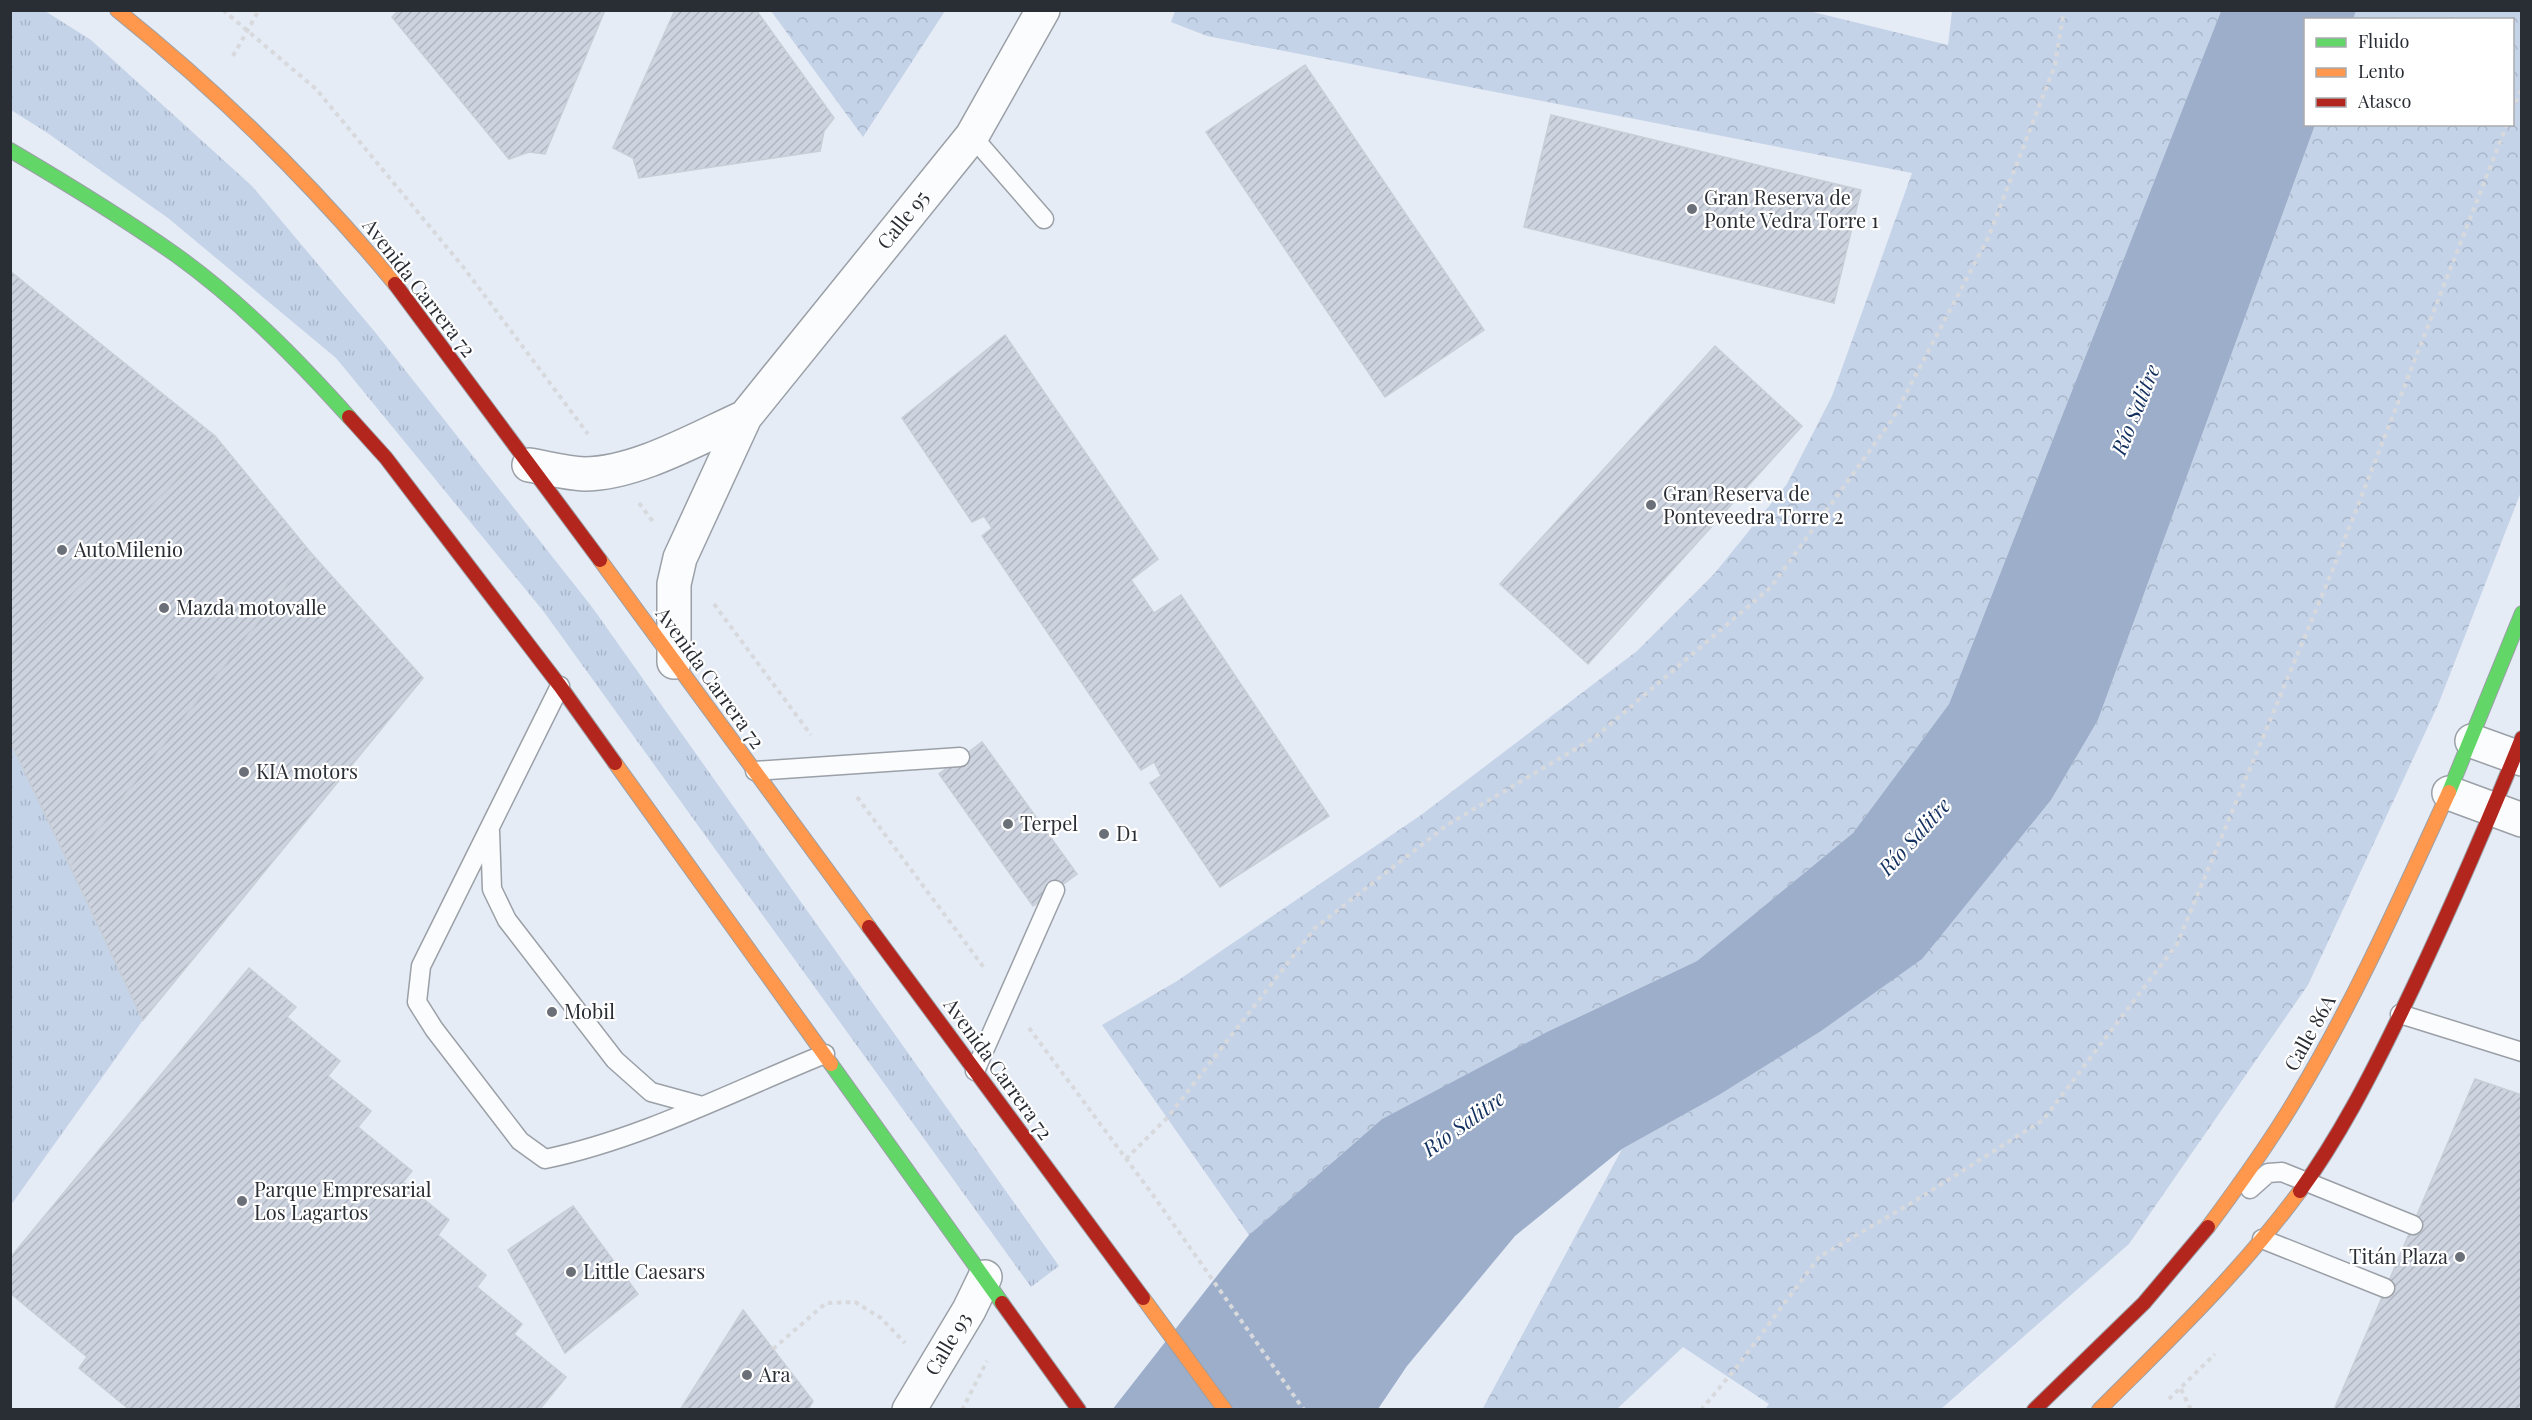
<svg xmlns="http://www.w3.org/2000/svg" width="2532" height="1420" viewBox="0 0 2532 1420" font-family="'Playfair Display',serif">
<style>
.grass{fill:url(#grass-tufts)}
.park{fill:url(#park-crowns)}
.water{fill:#9caeca}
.building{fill:url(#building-hatch);stroke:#c8ced6;stroke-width:1.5}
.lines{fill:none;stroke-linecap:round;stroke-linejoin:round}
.lane-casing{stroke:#9ba0a7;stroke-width:21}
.street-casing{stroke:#9ba0a7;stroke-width:36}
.fast-casing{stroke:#9ba0a7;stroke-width:16}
.slow-casing{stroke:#9ba0a7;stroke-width:16}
.jam-casing{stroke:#9ba0a7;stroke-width:16}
.path{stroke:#d7d9dc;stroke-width:4;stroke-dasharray:4.5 4.5;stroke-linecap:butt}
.lane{stroke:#fbfcfe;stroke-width:18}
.street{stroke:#fbfcfe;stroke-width:33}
.fast{stroke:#63d668;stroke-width:14}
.slow{stroke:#ff974d;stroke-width:14}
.jam{stroke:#b3261e;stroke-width:14}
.poi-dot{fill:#6b7078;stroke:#fff;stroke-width:2}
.labels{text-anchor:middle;stroke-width:4.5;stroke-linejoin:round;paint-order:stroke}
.poi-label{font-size:20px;fill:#292d34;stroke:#fff;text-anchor:start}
.street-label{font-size:20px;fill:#292d34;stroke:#fff}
.water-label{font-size:21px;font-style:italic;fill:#13315f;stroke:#fff}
</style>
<defs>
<pattern id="grass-tufts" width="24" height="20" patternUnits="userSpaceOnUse" patternTransform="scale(1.5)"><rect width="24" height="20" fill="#c5d3e8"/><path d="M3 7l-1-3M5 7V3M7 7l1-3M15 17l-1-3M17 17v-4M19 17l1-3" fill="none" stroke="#a9b5c8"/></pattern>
<pattern id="park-crowns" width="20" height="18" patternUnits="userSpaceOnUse" patternTransform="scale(1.5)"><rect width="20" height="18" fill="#c5d3e8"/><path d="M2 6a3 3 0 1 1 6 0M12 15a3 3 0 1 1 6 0" fill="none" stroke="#a9b5c8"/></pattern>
<pattern id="building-hatch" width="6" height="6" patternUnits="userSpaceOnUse" patternTransform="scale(1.5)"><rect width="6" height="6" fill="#cdd4e0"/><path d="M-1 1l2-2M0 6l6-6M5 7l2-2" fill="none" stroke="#b0b6c1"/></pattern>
</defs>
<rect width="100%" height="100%" fill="#e5ecf6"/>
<path class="grass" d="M10,11H45L91,40L252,186L375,332L592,607L1059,1266L1031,1287L544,612L336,358L168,218L46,132L11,110Z
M11,741L143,1020L11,1205Z"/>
<path class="park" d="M771,11H945L863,137Z
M1175,11H1809L1948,45L1952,11H2221L1949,704L1853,833L1697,961L1572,1020L1382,1119L1249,1235L1102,1025L1177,981L1421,815L1637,651L1714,574L1787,484L1832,396L1912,173L1207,36L1171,22Z
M2356,11H2521V492L2438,705L2308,985L2129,1244L1941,1409H1765L1769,1404L1683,1347L1617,1409L1482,1410L1622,1149L1719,1095L1819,1032L1988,877L2051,800L2098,720L2315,125L2512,124V20L2353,19Z"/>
<path class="water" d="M2221,11H2356L2353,19L2306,20V124L2315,125L2098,720L2051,800L1922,959L1821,1031L1719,1095L1622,1149L1515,1236L1407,1366L1378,1409L1112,1410L1249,1235L1382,1119L1547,1032L1697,961L1853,833L1949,704Z"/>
<path class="building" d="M399,10H605L545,154L529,152L509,159L392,17Z
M675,10H756L834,118L824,131L820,151L639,178L633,158L613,148Z
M1305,65L1484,330L1385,397L1206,132Z
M1551,115L1861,190L1834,303L1524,227Z
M10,271L215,436L10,664Z
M1005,335L1158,559L1131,580L1154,613L1181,595L1329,816L1220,887L1150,783L1161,776L1154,762L1141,770L982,536L992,528L984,516L972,522L902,418Z
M1715,346L1802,426L1588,664L1500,584Z
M215,436L311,553L70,866L10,741V664Z
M311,553L423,678L143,1020L70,866Z
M982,742L1077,874L1033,906L939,774Z
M249,968L296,1007L287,1017L340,1061L328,1076L371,1111L358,1127L412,1171L403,1182L449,1220L438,1235L486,1275L477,1287L522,1324L514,1334L566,1377L539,1410H130L79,1368L87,1357L10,1293V1258Z
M2475,1079L2522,1095V1410H2334Z
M573,1206L638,1294L565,1353L508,1250Z
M743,1310L813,1401L808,1410H680Z"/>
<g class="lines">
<defs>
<path id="lane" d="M972,136L1044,219
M560,686L421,966L417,1002L434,1029L520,1141L545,1159C642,1139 733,1091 825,1054
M755,771L960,757
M490,831L492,889L507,920L615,1060L651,1092L702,1106
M2400,1014L2522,1052
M975,1071L1055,890
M2250,1189L2268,1173L2282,1172L2413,1225
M2262,1239L2385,1288"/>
<path id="street" d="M529,465C547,468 566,473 584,474C636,474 698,438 745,417
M674,662V584L680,558L745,417L972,136L1043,10
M2472,741L2522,759
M2449,793L2522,820
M909,1410L969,1310L985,1277"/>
<path id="fast" d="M10,150C66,183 122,217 176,255C240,301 296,358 349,417
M2449,792L2522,613
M831,1064L1002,1303"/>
<path id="slow" d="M117,10C219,92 312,183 395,284
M600,560L869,927
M615,763L831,1064
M2208,1227C2240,1184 2271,1141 2298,1095C2356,998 2402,894 2449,792
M1143,1298L1225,1410
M2099,1410C2169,1340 2241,1271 2300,1191"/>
<path id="jam" d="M395,284L600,560
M349,417L386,458L560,686L615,763
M869,927L1143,1298
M2300,1191C2339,1137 2370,1077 2399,1017C2443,926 2484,832 2522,738
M1002,1303L1079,1410
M2034,1410L2144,1303L2208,1227"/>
</defs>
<use href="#lane" class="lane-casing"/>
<use href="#street" class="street-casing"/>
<use href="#fast" class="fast-casing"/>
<use href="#slow" class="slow-casing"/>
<use href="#jam" class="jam-casing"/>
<path class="path" d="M223,10L316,89L464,268L588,434
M233,56L259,10
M2512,111L2522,88
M639,503L654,523
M714,604L811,735
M857,797L985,969
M1029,1028L1153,1195L1304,1410
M1126,1159L1167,1118L1315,928L1447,825L1594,738L1771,587L1892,420L1988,238L2055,65L2064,10
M773,1349L826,1303L855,1302L881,1318L905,1343
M2181,1389L2191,1410
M2169,1399L2215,1354
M962,1410L987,1361
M1701,1410L1736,1368L1819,1257L1913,1202L2043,1120L2177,944L2333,569L2507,124"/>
<use href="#lane" class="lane"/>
<use href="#street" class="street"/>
<use href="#fast" class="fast"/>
<use href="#slow" class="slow"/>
<use href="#jam" class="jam"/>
</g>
<g class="poi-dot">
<circle cx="1692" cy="209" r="6"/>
<circle cx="1651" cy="505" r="6"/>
<circle cx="62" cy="550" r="6"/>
<circle cx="164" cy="608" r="6"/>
<circle cx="244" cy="772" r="6"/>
<circle cx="1008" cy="824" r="6"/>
<circle cx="1104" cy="834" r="6"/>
<circle cx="552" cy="1012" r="6"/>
<circle cx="242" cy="1201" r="6"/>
<circle cx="2460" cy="1257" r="6"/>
<circle cx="571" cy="1272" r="6"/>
<circle cx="747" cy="1375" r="6"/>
</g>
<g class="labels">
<g class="poi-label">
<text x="1704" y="205">Gran Reserva de<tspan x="1704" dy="23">Ponte Vedra Torre 1</tspan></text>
<text x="1663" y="501">Gran Reserva de<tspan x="1663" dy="23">Ponteveedra Torre 2</tspan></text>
<text x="74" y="557">AutoMilenio</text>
<text x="176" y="615">Mazda motovalle</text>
<text x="256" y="779">KIA motors</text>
<text x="1020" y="831">Terpel</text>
<text x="1116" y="841">D1</text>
<text x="564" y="1019">Mobil</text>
<text x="254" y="1197">Parque Empresarial<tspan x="254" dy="23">Los Lagartos</tspan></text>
<text x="2448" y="1264" text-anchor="end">Titán Plaza</text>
<text x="583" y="1279">Little Caesars</text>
<text x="759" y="1382">Ara</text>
</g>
<g class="street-label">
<text transform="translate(903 220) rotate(-51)" y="7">Calle 95</text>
<text transform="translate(419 288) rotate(52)" y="7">Avenida Carrera 72</text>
<text transform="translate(710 678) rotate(54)" y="7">Avenida Carrera 72</text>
<text transform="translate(2310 1033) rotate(-61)" y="7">Calle 86A</text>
<text transform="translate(998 1069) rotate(54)" y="7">Avenida Carrera 72</text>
<text transform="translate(948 1344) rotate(-59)" y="7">Calle 93</text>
</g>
<g class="water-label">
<text transform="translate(2136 410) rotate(-68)" y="7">Río Salitre</text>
<text transform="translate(1915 837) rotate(-48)" y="7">Río Salitre</text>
<text transform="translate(1464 1124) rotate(-36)" y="7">Río Salitre</text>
</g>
</g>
<rect width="2532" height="1420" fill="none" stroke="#292d34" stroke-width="24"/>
<rect x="2304" y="18" width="210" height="108" fill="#ffffff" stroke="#a9abae" stroke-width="1.5"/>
<rect x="2316" y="38" width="30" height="9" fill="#63d668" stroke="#a9abae" stroke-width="1.5"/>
<text x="2358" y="48" font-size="18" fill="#292d34">Fluido</text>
<rect x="2316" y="68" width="30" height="9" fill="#ff974d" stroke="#a9abae" stroke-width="1.5"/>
<text x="2358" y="78" font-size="18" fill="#292d34">Lento</text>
<rect x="2316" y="98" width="30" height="9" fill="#b3261e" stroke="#a9abae" stroke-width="1.5"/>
<text x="2358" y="108" font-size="18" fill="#292d34">Atasco</text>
</svg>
